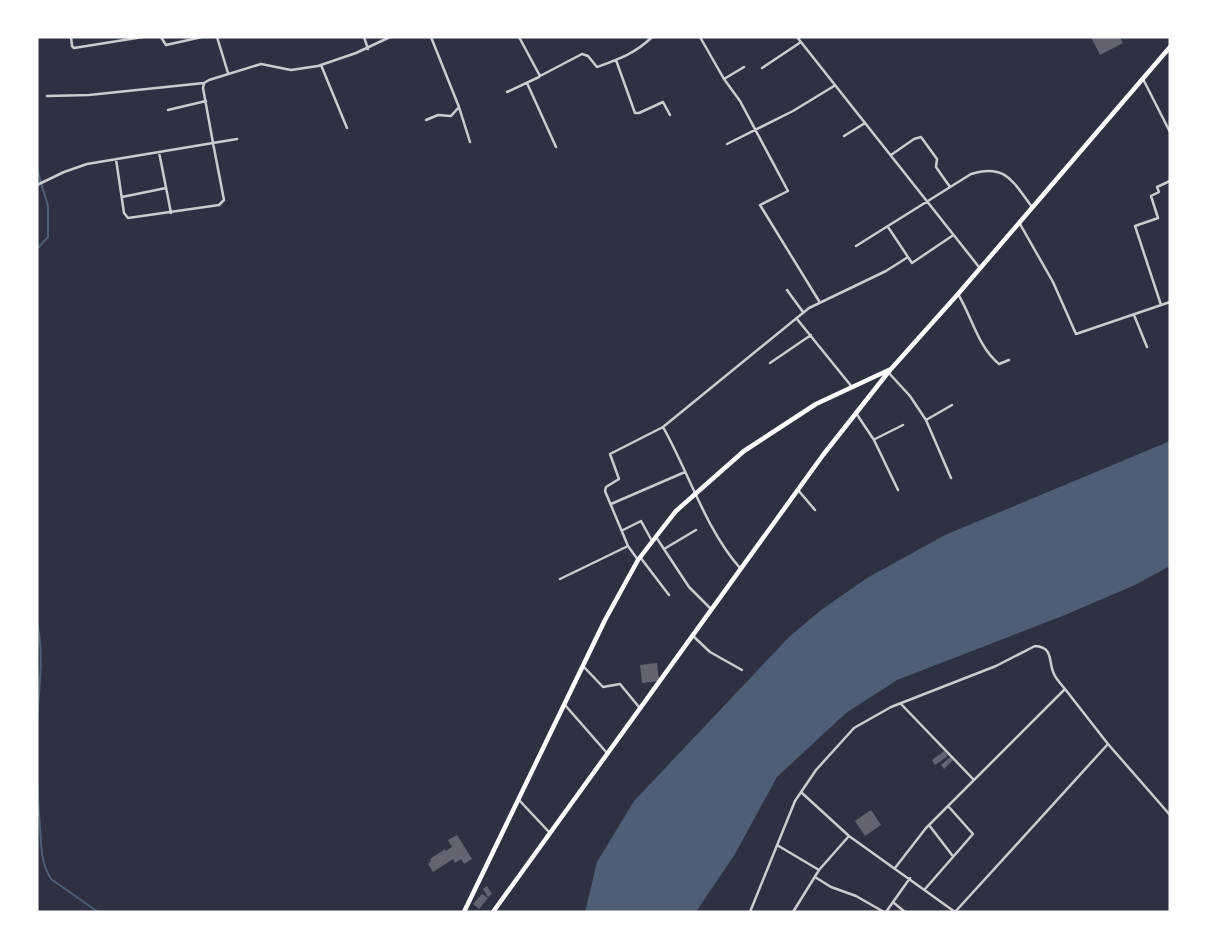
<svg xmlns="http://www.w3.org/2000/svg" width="1207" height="949" viewBox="0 0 1207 949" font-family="'Crimson Pro',serif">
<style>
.water{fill:#4f5d75}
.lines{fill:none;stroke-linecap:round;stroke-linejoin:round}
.stream{stroke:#4f5d75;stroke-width:2}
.building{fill:#626471}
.minor{stroke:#caccd0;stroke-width:2.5}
.secondary{stroke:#fff;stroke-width:4.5}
</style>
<rect width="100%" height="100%" fill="#2d3142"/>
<path class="water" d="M1170,441V566L1135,585L1065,615L897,680L846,713L777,777L735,854L696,912H585L597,862L634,801L790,636L821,610L867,578L945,535Z"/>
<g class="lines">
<path class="stream" d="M37,169L48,206V237L37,249
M37,623C45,657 38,691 37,725C36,759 37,794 40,827C41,846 41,863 51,879L98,912"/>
</g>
<path class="building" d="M1091,37H1120L1123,43L1100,55Z
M657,663L659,681L642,683L640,665Z
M944,751L948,756L935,765L932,760Z
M950,757L953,760L944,769L941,765Z
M871,810L881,825L865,836L855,821Z
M457,835L472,859L464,864L461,859L455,863L453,859L433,872L428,864L431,861L430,859L445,849L446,851L452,847L448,840Z
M487,886L492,894L488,897L483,889Z
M482,894L488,898L479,909L473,904Z"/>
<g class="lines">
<path class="minor" d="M71,37L72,46L74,48L143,37
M161,37L166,45L202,37
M217,37L228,73
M364,37L368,49
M519,37L540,76L582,54L588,56L597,67C619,59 636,53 652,37
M700,37L724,79L740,101L788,191L760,205L819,301
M797,37L979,267
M616,60L635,113H639L663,102L670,115
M321,65L347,128
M762,68L801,42
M724,79L744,67
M1143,79L1170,132
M527,83L556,147
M507,92L539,77
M47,96L89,95L204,83
M459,107L470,142
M168,110L206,101
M426,120L438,115L451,116L459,107L431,37
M844,136L865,123
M727,144L793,111L834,86
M159,152L171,213
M891,155L914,139L921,137L937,159L936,167L950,187
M116,159L124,213L128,218L219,205L224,200L213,143L237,139
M37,185L64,172L87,164L213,143L203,88L204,83L209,80L261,64L291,70L318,66L356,53L390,37
M122,197L166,188
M1020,224L1053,282L1076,334L1170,302
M888,227L912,263L952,236
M856,246L971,174C1006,163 1013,182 1032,207
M787,290L803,312
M958,294C972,317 978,347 999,364L1009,360
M1161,305L1135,226L1158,218L1151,196L1159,192L1157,187L1170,181
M1134,315L1147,347
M797,319L852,387
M770,363L811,335
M888,372L910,396L926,420L951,478
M856,413L874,440L898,490
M926,420L952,405
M663,427C689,473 705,528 740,568
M875,439L903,425
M798,490L815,510
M611,504L685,472
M623,530L641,521L652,541
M656,537L689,587L711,609
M664,549L696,530
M640,557L669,595
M638,560L628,546L605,491L606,487L619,479L610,454L663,427L809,308L886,271L908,257
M560,579L628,546
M692,635L710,652L742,670
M583,666L603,687L620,684L639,707
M901,704L974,780
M565,705L607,753
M802,793L849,836
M519,800L550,833
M929,825L952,855
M777,845L819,870
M895,868L926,828L1065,689L1108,744
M815,877L831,887L856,896L884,912
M925,889L973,834L948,806
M894,903L905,912
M750,912L795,801L816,770L854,728L891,707L996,666L1035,646C1054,647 1048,662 1054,674C1056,679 1061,684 1065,689
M793,912L819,870L849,836L955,912
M886,912L910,878
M955,912L1108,744L1170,815"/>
<path class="secondary" d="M464,912L605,620L638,560L665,525L676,511L744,451L816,404L891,369L958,294L1170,47
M493,912L823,455L890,370"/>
</g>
<rect width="1207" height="949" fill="none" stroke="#ffffff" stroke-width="77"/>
</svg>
